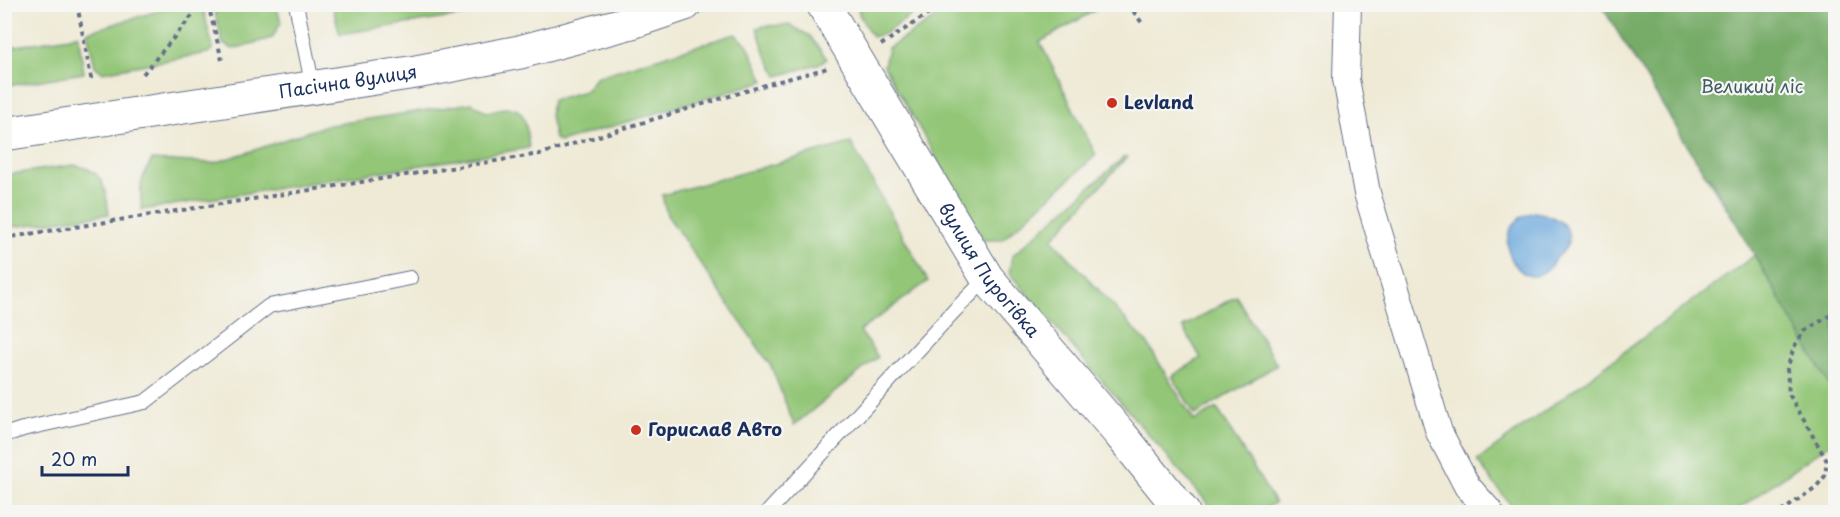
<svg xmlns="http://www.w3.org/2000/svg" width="1840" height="517" viewBox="0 0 1840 517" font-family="'Playpen Sans',sans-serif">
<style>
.green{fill:#93c677;stroke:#577a6a;stroke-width:1.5}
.forest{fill:#76ab68;stroke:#486d63;stroke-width:1.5}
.water{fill:#6ba8dd;stroke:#436c9e;stroke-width:1.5}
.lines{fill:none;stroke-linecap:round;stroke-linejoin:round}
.service-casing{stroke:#657088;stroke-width:16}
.minor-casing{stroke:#657088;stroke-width:28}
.tertiary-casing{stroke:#657088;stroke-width:35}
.secondary-casing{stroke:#657088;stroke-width:35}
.path{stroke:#657088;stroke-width:4;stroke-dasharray:4.5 4.5;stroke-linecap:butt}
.service{stroke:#fff;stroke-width:14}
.minor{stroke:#fff;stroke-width:26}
.tertiary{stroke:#fff;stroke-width:33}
.secondary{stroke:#fff;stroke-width:33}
.poi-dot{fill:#c8321e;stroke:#f6f6f2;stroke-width:2}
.labels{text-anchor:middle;stroke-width:4.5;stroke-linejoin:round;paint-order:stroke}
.street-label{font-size:18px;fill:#1b2f5e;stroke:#f6f6f2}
.park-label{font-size:18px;fill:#3f5c66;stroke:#f6f6f2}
.poi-label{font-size:18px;font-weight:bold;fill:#1b2f5e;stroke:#f6f6f2;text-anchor:start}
</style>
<rect width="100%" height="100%" fill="#f6f6f2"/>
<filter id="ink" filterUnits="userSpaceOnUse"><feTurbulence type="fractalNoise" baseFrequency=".0167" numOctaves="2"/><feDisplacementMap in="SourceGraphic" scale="12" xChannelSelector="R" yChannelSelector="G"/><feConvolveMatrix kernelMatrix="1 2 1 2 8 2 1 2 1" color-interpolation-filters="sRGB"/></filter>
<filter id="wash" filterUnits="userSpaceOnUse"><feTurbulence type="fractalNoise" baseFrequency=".008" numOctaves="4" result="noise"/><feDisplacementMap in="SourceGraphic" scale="24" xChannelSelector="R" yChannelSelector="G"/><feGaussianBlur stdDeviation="1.35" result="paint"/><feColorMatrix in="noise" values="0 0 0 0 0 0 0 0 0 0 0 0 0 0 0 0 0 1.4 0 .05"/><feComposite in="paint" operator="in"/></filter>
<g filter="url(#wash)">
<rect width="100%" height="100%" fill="#efead5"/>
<path class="green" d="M178,5H202L213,48L208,53L102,72L95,66L87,32Z
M213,5H276L281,22L272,38L233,49L223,44Z
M332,5V4L512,5L473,14L340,34Z
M858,5V4L926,5L884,34L872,37L859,14Z
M956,5H1104L1040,42L1096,155L1002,240H983L884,66L888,48Z
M790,25L810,36L827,59L818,64L778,76L765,53L757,28L763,26Z
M78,34L84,73L13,85L5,84V48L70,37Z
M735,34L747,44L764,81L560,142L555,139L550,115L552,100L585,91L596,77Z
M472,103L486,112C493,111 502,107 510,108C528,108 527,136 529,148L142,210C139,187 140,180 152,160L214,163L258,149L324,126Z
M851,143L928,281L860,331L878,357L794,425L771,366L667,215L662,195Z
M1835,155V440L1734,512H1516L1477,461L1756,254L1706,176Z
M1124,157H1127L1052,239L1147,343L1194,421L1217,408L1275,503L1265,508L1267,512H1213L1204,499L1009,273L1012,256Z
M74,165C105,170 105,188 109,214L5,228V175Z
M1236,296L1277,365L1195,415L1172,376L1201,358L1183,327Z"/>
<path class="forest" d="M1601,5H1835V390L1833,392L1709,176H1706Z"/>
<path class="water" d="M1535,212C1553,215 1580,227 1564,250C1562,253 1558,256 1555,260C1551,265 1548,270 1542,273C1527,283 1513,266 1509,253C1503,233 1515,216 1535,212Z"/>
</g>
<g filter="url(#ink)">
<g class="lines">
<defs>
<path id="service" d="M296,4L313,88
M4,435L23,429L145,402L269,306L410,278
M768,512L954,311L987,278"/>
<path id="minor" d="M1348,4L1346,79L1367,193L1439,432L1467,486L1490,512"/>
<g id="tertiary">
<path id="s1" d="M823,4L987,278L1121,435L1183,512"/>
</g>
<g id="secondary">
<path id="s2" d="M4,134L416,72L520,52L635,21L685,4"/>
</g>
</defs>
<use href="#service" class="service-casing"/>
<use href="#minor" class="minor-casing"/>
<use href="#tertiary" class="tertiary-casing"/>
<use href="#secondary" class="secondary-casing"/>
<path class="path" d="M77,4L92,83
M208,4L222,60
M1128,4L1142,23
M881,45L943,4
M143,74L202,4
M4,238L540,154L772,83L828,68
M1781,512L1816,487L1825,476L1827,461L1789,394L1787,369L1794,347L1806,330L1836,312"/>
<use href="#service" class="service"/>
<use href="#minor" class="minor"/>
<use href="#tertiary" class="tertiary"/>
<use href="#secondary" class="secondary"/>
</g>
</g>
<g class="poi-dot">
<circle cx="1112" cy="103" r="6"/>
<circle cx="636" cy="430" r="6"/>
</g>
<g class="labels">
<g class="street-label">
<text dy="6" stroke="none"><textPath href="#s2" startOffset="348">Пасічна вулиця</textPath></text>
<text dy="6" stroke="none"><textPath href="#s1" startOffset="314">вулиця Пирогівка</textPath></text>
</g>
<g class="park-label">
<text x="1752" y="93">Великий ліс</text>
</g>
<g class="poi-label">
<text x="1124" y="109">Levland</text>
<text x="648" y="436">Горислав Авто</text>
</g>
</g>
<rect width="1840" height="517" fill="none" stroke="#f6f6f2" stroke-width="24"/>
<path d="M42 466v9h86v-9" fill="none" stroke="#1b2f5e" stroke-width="3"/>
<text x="51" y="466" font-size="18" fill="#1b2f5e" stroke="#f6f6f2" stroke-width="4.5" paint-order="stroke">20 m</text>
</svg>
